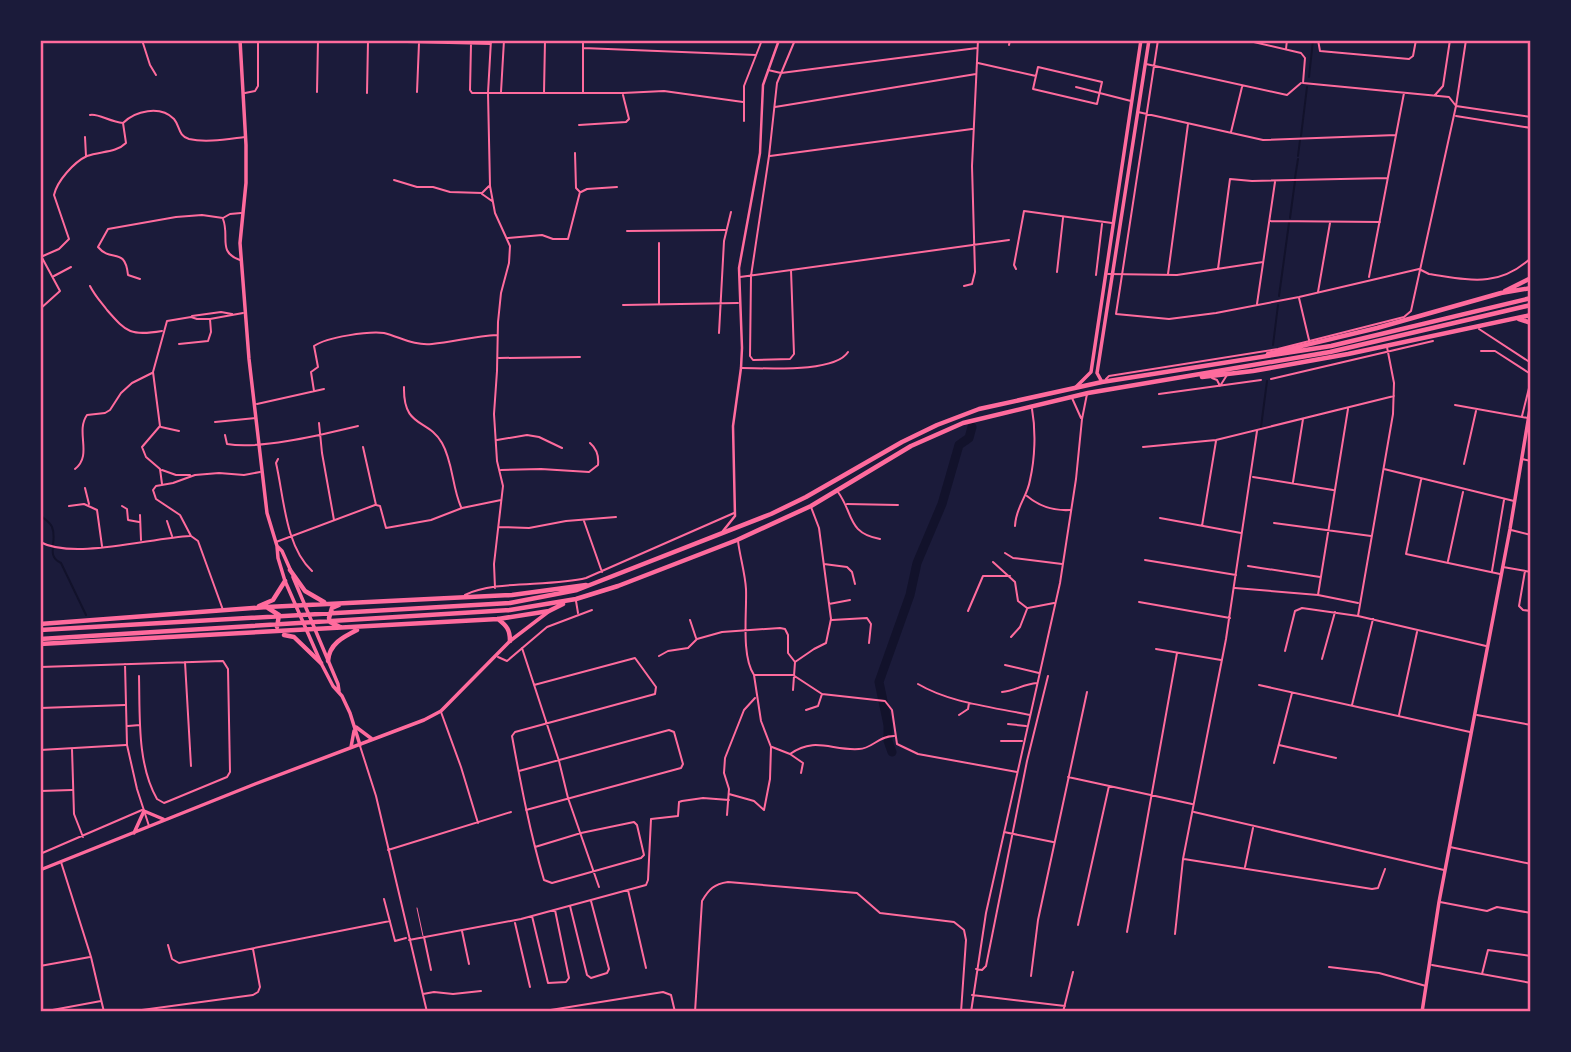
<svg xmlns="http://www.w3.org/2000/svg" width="1571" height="1052" viewBox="0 0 1571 1052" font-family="'Sofia Sans Condensed',sans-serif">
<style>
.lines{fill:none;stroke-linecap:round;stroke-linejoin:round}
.stream{stroke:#12122b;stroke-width:2}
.river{stroke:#12122b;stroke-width:9}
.service{stroke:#ff6b9d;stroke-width:1}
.pedestrian{stroke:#ff6b9d;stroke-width:2}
.minor{stroke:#ff6b9d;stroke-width:2}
.tertiary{stroke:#ff6b9d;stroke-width:2.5}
.secondary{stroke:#ff6b9d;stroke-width:3.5}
.primary{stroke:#ff6b9d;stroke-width:3.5}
.motorway{stroke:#ff6b9d;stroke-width:4.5}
.neatline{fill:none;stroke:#ff6b9d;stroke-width:2.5}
</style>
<rect width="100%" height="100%" fill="#1b1b3a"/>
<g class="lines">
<path class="stream" d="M1309,77L1313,40
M1301,136L1307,87
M1298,156L1300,140
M1295,178L1298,159
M1290,218L1295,181
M1279,296L1289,223
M1273,345L1278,305
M1261,427L1267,381
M40,515C44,519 50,522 52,527C58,541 45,556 61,563L86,615"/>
<path class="river" d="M892,752L888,741V725L879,682L910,595L917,563L942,504L959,445L969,438L972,427"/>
<path class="service" d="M417,908L423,936"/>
<path class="pedestrian" d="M978,63L1036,76
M1038,67L1102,82L1097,104L1033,89Z
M1076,87L1131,101"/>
<path class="minor" d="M142,40L150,65L156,75
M322,40L491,44
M491,40L488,93L490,186L495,213L510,246L509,263L501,293L498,322L497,371L494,414L497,461L503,486L494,564L495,588
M1158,40L1116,314L1169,319L1216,313L1299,297L1419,269
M1245,40L1301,53L1305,58L1303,83
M1318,40L1320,51L1409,59L1413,56L1416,40
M471,44L470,90L472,93H623L664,91L743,102
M1009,45L1010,40
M583,48L756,55
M1286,49L1287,40
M1146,64L1287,95L1301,83
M768,70L781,73L977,48
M1303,83L1449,97L1456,106L1531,117
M317,92L318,40
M417,92L419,43
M501,92L504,40
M583,92V40
M245,93L255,91L258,86V40
M367,93L368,41
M544,93L545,40
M1435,95L1443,86L1450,40
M775,107L976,74
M1138,112L1263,140L1396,135
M90,115C98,113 110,122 123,123
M1456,116L1531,128
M744,121V86L762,40
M579,125L626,122L629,119L623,95
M1231,132L1242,87
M85,137L86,156
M770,156L972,129
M394,180L417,187H433L450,192L482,193L489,186
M581,192L587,189L617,187
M482,194L492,201
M223,219C230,237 217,252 240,260
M1270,221L1380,222
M627,231L725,230
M508,238L542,235L553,239H568L580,192L576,188L575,153
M659,243V303
M40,254L60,291L40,309
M43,256L59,249L69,239L54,195C57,181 74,162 87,156C100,151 116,153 126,143L123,123C135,111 160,105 174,119C180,126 178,136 189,139C206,143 228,139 245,137
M1016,269L1014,265L1024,211L1112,223
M1218,269L1230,179L1252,181L1388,178
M791,270L794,354L790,359L753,360L750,356L751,276L769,156L777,83L795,40
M1421,270L1429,274C1470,280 1498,288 1531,258
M1057,272L1063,218
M1108,274L1177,275L1263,262
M1168,274L1188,124
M1096,275L1102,224
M54,276L71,267
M740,277L1009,240
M1369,277L1404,93
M140,279L128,275C125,246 111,263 98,247L108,229L176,217L202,215L223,218L230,214L241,213
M90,286C95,296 101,302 107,310C127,333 131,336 162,331
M964,286L972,284L975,272L972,166L978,40
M1318,292L1330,223
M1299,298L1309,340
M1257,304L1275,182
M623,305L738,303
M192,316L221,312L232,314
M1479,329L1531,363
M719,333L724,241L731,212
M179,344L208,341L211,332L210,319
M1481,351H1495L1529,373L1531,378
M499,358L580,357
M742,368C766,368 835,373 848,352
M1212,378L1217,380L1220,386L1227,375
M1106,379L1109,376L1278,349L1404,317L1411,311L1456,106L1466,40
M1271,379L1433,341
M404,387C403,429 428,418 442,443C453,462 452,487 461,507
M314,391L311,372L318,367L314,346C327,337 369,331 384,333C400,337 414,346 432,344C454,342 474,336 497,335
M1159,394L1261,380
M1072,398L1081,418
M257,404L324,389
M1455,405L1528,418
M1522,416L1531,380
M215,422L256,418
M319,423L322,453L334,520
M161,427L179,431
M225,435L227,444C261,450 324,434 358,426
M497,440L527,435L539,437L562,448
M363,447L376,505L380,506L386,528L431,520L462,508L501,500
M1143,447L1216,440L1394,396
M278,459L276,463C284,497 285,546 312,571
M1522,459L1531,461
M1464,464L1476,411
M75,469C93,455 75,432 87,415L105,413L110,410L121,393L132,383L152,373
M1384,469L1514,501
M162,470L176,475H190
M501,470L541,469L589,472L598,465C599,456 597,449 590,443
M1253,477L1333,490
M1421,480L1406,554L1500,574
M1293,482L1303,419
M162,484L160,469L146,457L142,447L160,426L153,372L167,321L191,317L197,319H210L243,313
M85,488L89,504
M838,492C854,514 847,533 880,539
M1027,496C1040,507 1053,511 1070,510
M847,504L898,505
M69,506L84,504L97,510L102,546
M122,506L127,509L128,520L139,522
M140,515L141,540
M1160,518L1241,533
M167,521L172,536
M584,521L602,572
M1274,523L1371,536
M1015,526C1016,506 1027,498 1030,480C1035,458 1036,431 1032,409
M1202,526L1216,441
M499,527L529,528L566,521L616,517
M1511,530L1531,535
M40,542C74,560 150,538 190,536
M276,542L375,505
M1005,553L1013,558L1062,564
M1145,560L1236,575
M1448,561L1463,492
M993,562L1015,582L1018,601L1027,608
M824,564L847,567L852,572L855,584
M1248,566L1320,577
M1503,567L1531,572
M1492,571L1504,500
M1525,571L1519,606L1523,610L1531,611
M1235,588L1318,595L1358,603
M465,595C494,580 551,587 586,578L734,513
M1318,595L1348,409
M576,601L578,613
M1139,602L1230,618
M829,604L850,600
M1028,608L1054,603
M223,610L198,541L191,536L180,515L156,499L153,490L156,486L173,483L195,475L219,473L244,475L260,472
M968,611L983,576H1010
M1358,616L1393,414L1394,383L1387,347
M690,620L696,638
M832,620L867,618L871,624L869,643
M1011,637L1020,627L1027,609
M522,648L559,761L568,798L599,887
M1156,649L1221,660
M1285,651L1295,611L1302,608L1358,616L1486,646
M659,656L668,651L688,648L697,639L722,632L780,628L785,629L788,635V653L795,662L793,690
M498,657L507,661L547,627L592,610
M1322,659L1335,612
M185,662L191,766
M795,662L814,649L826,643L831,619L819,528L811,507
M125,664L127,745L137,789L149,826
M1005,665L1039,673
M40,667L223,661L228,669L230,772L227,777L169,801L164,803L157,799C137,764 140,716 139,676
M755,675H793L822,694L885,701L892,710L897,744L918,754L1017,772
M918,684C950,703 993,707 1030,715
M534,685L635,658L656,687L655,694L515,732L512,736C521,785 530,833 544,880L552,883L641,858L644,855L637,825L634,822L581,833L535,847
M1259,685L1470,732
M1002,692C1015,691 1023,684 1037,683
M1352,705L1373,619
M40,708L125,705
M806,710L818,706L822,694
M441,712L461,767L478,823
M959,715L968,709L969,703
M1399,715L1417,632
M1477,715L1531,725
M1008,724L1026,726
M128,726L140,725
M1001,741H1022
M1279,745L1336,758
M360,746L376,796L427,1012
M772,747L790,754L803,763L801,773
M72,749L74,814L83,837
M40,750L126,745
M790,754C815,736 832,751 859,749C872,749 878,736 894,736
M1274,763L1292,693
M519,771L669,730L674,732L683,764L681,768L526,810
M1068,777L1192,804
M40,791L72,790
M729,794L754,801L764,810L770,779L771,747L761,721L754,675C741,656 747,612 746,589C745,573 740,557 738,541
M1194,812L1444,870
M727,815L729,789L724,773L725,758L744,710L755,698
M1004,832L1053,842
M1450,847L1531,864
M388,850L511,812
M40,854L142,810
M1184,859L1372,889L1378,888L1385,869
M61,862L91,957L104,1012
M1245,867L1253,828
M628,890L646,968
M384,899L395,941L406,938
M1440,902L1487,911L1497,907L1531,913
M570,906L587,975L591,978L607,973L609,969L591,901
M532,916L548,983L566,982L569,978L555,910
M515,923L530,987
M1078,925L1109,786
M462,931L469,964
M1127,932L1177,653
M1175,934L1183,859L1226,639L1257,431
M424,937L431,970
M409,940L521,919L646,885L648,880L651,819L678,816L679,802L682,801L703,798L729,800
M168,945L172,959L179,963L390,921
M1432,965L1531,983
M40,966L90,957
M1329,967L1379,973L1426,986
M976,969L982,970L986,966L1027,761L1048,676
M1482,974L1488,950L1531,956
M1031,976L1038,920L1087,692
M423,994L434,992L453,994L481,991
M972,995L1065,1006
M47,1011L101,1001
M127,1012L253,995L258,992L260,987L253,949
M538,1012L663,992L671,995L675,1012
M695,1012L702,901C709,889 714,884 728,882L857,893L880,913L954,922L964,930L966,940L961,1012
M971,1012L986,913L1060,583L1076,479L1082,419L1087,394
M1063,1012L1073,972"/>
<path class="tertiary" d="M723,531L735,516L733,426L741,368L742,348L739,268L760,153L763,85L779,40"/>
<path class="secondary" d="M240,40L246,145V183L240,243L249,359L267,513L277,546L282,551L290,569
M277,546L278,558L285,581L321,663L333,686L342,696L350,713L360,745
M293,577L338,684L339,691
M356,727L372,739
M351,747L354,731
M134,833L144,811L163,819
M40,870L255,784L424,720L441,711L510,641L548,612"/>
<path class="primary" d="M1102,382L1097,373L1149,40
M1076,387L1091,372L1141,40
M1422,1012L1439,902L1510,529L1531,403"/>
<path class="motorway" d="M1505,291L1531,278
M1519,319L1531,323
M1268,354L1377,328L1501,293L1531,288
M1202,377L1253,371L1348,354L1531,315
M290,570L305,591L324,602
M339,605L332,608L329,618L330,622L340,627
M259,606L273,600L285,581
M268,608L279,615L277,627
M498,619C507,626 510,630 510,641
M40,624L267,607L512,595L586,585
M40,630L510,603L577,590L771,514L806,497L902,442L937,425L979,409L1102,382L1331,346L1531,298
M284,635L294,637L321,663
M40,639L510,610L576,599L618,586L737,540L811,506L911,446L963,423L1088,393L1330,352L1531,305
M40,644L498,619L549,611L563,604
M328,661C329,644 343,637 357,630"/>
</g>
<rect width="1571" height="1052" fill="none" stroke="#1b1b3a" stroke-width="84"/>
<rect x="42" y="42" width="1487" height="968" class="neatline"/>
</svg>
